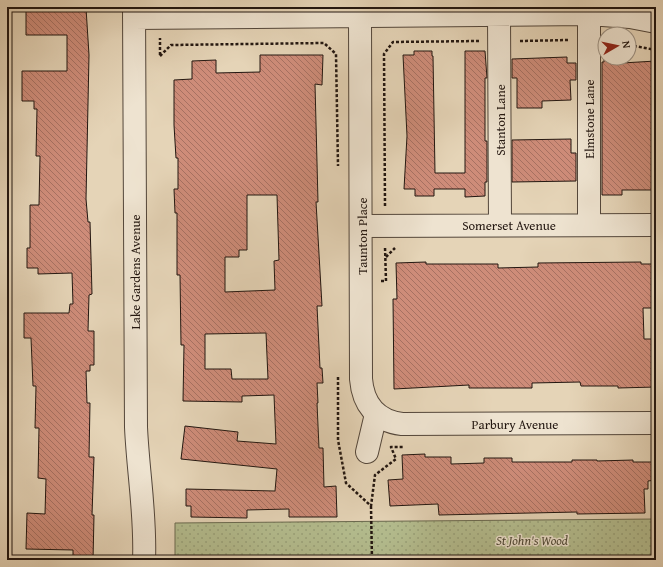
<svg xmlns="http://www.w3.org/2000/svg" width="663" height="567" viewBox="0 0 663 567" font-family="'Gentium Book Plus',serif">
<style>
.park{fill:url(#park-dots);stroke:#6b6a50}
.building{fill:url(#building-back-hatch);stroke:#221610;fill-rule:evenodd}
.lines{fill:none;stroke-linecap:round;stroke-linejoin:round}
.minor-casing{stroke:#53463a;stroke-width:24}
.path{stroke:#221610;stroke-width:2.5;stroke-dasharray:3 2;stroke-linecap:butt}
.minor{stroke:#eee3d0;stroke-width:22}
.labels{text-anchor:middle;stroke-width:3;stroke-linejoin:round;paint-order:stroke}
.street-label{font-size:13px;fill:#221610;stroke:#eee3d0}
.park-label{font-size:13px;font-style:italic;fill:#4e4836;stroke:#eee3d0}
</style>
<defs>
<pattern id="park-dots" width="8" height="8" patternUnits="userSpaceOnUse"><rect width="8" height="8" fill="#b4bd8f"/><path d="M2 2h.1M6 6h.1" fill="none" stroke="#9aa27a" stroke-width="1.8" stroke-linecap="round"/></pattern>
<pattern id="building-back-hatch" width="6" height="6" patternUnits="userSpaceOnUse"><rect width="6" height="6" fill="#ce8c79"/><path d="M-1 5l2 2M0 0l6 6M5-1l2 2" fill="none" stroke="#a77162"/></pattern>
</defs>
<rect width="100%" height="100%" fill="#e5d4b7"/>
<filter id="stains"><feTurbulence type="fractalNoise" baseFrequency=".005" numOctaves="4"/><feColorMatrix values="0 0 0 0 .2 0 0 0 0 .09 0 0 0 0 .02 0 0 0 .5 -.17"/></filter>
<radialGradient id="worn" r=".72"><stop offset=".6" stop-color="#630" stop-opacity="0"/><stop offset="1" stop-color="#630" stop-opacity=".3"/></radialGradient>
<path class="park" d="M656,519V560H175V523Z"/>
<path class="building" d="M86,8L89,55L86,199L88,222H90L92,294L89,295L88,331H94V365H90V371H86L87,403H90L89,457H94L92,515H94L93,560H73V550L26,549L27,513L45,514L46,479L38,478L39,428H35L36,386H33L31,338H24V313H69L70,304H73L72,273L38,274V268H27V248H30V205H39L40,156H36L37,109H34V101H22V71H67V35H26V9Z
M414,51H432V56H433L435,173H465V51H485L487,78H485V141H487V182H485V196L465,197V189H434V196H415V189H404L407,136L403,55H414Z
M260,55H323L322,85L315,84L318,202H316L322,306H317L320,368H322L323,383H317L318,403H317L319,448H323L324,487L336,486L337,517H289V509L247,510V518L191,517V506H186V489L275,491L277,469L181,459L185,426L238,432L237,441L276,444L274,395L242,396V402L183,401L184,345H181L180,275H177V213H175L174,189H178V158H176L174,125V80L192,79V61L216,60V73L260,72ZM247,195H277L279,260L274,261L275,290L225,292V257H239V250H247ZM266,333L268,379H232L231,369H205V334Z
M567,57V63H576V80H570L571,100L542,101V108H517V78H512V59Z
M604,58H622V63L656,61V190H622V195H602V62H604Z
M571,139V153H576V181L512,182V140Z
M426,262V264H498V268L538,267V263L641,262V264H656V308H643L644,339H656V387L618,388V386H581L580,382L532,383V388H469V385L394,389L393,299H397L396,263Z
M425,454V457H451V464L484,463V458H512V462H572V460H597V461L633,460V462H656V480L648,481V489H644L645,513L577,514V512L439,515L438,504L390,506L388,480L403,479L402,455Z"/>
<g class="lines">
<defs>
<path id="minor" d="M134,7L136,427C138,472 146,516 144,560
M499,14L500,225
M589,14V225
M360,16L361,379C363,404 376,421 402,424L656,423
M134,18L589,14L630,17L656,22
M362,226L656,225
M367,452L376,414"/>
</defs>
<use href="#minor" class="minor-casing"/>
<path class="path" d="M520,41L569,40
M629,45L656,50
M160,55V38
M160,56L171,45L324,43L336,54L338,166
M385,206L384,54L393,42L479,41
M386,257L395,248
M381,281H386L385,247
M338,377V440L346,483L371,506L375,475L396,459L391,447H403
M371,506L372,560"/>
<use href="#minor" class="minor"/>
</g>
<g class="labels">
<g class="street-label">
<text transform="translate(589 119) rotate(-90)" y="5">Elmstone Lane</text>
<text transform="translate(500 120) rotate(-90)" y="5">Stanton Lane</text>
<text x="509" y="230">Somerset Avenue</text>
<text transform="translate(362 236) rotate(-90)" y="5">Taunton Place</text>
<text transform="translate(135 272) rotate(-90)" y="5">Lake Gardens Avenue</text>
<text x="515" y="429">Parbury Avenue</text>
</g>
<g class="park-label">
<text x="532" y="545">St John's Wood</text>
</g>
</g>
<rect width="663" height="567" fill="none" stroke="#e5d4b7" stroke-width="24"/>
<rect x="8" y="8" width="647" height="551" fill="none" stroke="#221610" stroke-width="2"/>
<rect x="12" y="12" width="639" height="543" fill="none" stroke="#221610"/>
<g transform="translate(617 46) rotate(81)"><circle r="19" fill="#eee3d0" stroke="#9c9183"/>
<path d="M0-3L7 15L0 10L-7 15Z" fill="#8f2418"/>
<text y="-6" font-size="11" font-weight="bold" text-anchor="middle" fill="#221610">N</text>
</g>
<rect width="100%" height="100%" filter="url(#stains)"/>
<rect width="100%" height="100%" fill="url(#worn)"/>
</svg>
